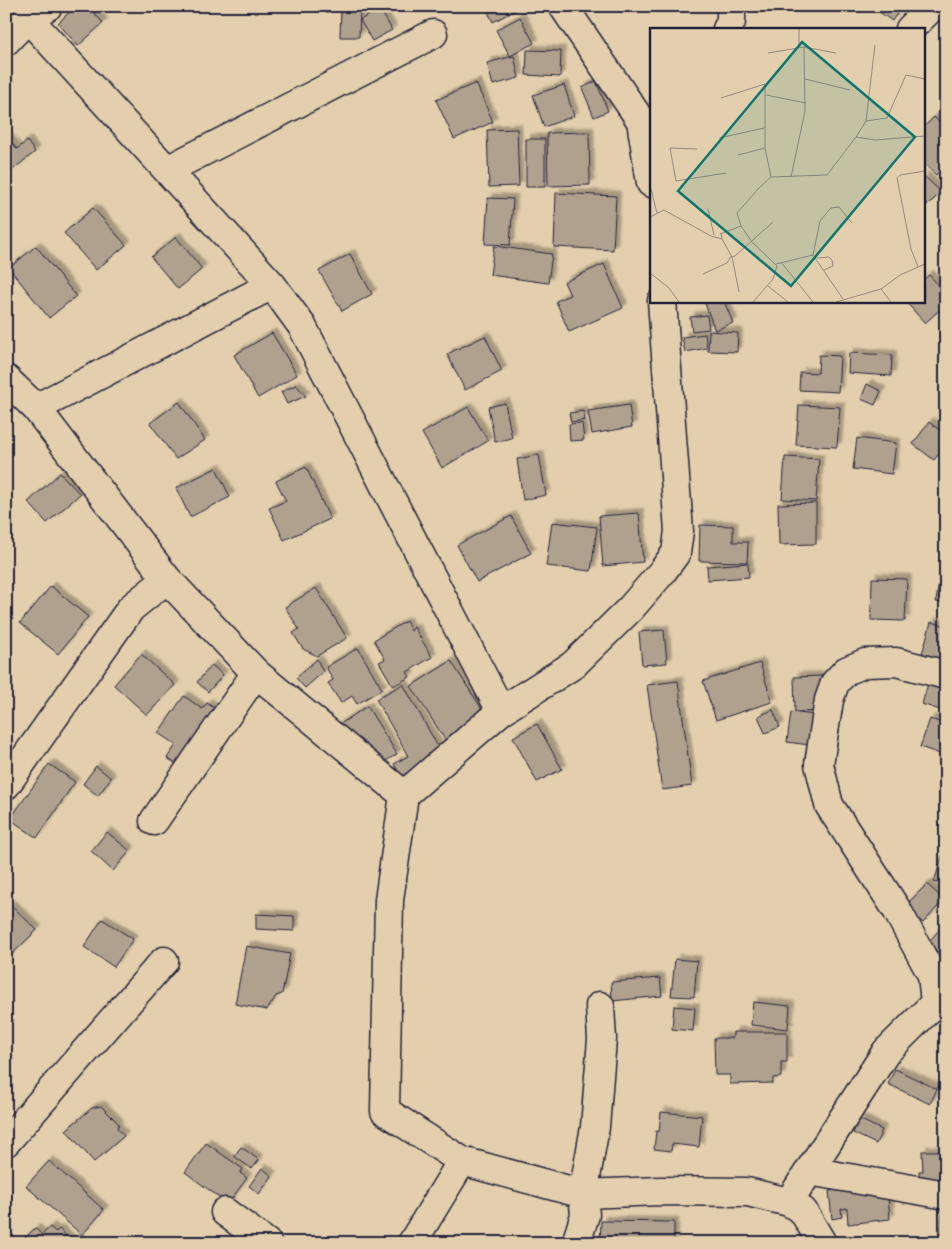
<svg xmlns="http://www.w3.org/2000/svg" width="952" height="1249" viewBox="0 0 952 1249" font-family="Itim,sans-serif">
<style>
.building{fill:#b0a18f;stroke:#22223b;filter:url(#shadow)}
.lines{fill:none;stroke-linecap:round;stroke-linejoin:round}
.minor-casing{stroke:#22223b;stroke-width:31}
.minor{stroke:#e3cfad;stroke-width:28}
.inset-road{fill:none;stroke:#968a7f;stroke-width:1}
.view{fill:#0f766e;fill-opacity:0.15;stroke:#0f766e;stroke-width:2.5}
.inset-edge{fill:none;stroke:#22223b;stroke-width:2.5}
</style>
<defs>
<filter id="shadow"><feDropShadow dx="4.5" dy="-4.5" stdDeviation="1" flood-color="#0004"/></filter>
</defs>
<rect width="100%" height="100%" fill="#e3cfad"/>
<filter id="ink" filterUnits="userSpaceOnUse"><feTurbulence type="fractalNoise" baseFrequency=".02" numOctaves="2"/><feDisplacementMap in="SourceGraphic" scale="10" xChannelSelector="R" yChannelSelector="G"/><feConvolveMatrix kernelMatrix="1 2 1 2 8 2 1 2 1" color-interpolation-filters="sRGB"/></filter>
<g filter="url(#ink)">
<path class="building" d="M76,6H88L103,23L78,46L58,23Z
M485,6H521V7L493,22Z
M871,6H902L892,21Z
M341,8H360L359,37H340Z
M380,9L392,30L372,41L360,20Z
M520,17L534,43L510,56L496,30Z
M527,50L561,51L560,77L526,75Z
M514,56L519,78L493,85L487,63Z
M596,81L608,111L594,117L582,88Z
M476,83L493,122L454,139L436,100Z
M564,85L574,116L544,127L533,95Z
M946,105V117L940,113Z
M934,117L946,129V165L936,175L923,163V128Z
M517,129L519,186L489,187L487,130Z
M589,132L590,185L548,186L547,133Z
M6,136L17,149L27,141L35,152L6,175Z
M526,139H545V187H526Z
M923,175L941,192L928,205L923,201Z
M556,193L616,196L613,250L554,247Z
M488,198L513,199L510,245L485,244Z
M93,208L126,245L96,270L64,233Z
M176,237L202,269L178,289L151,257Z
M36,246L76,296L49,318L9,268Z
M494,246L552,254L548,283L490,275Z
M350,254L372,294L342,311L319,271Z
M604,264L623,308L569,332L556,301L570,295L564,282Z
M929,275L946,293V304L925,323L905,301H923V280Z
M704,301H724L733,323L715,330Z
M707,315L709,329L692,331L690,317Z
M709,331L738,333L737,352L708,351Z
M272,333L297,375L258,398L234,355Z
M705,334L707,348L685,352L682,337Z
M485,336L502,371L465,390L447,354Z
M849,353L892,355L891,376L848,373Z
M819,355L840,356L838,392L799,390L800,372L818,373Z
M867,384L881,391L875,405L861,399Z
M296,385L306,396L287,404L281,392Z
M179,402L205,440L176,459L150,423Z
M505,403L512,438L495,442L488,407Z
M629,405L632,427L592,434L588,411Z
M799,405L840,407L837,447L796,445Z
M468,407L488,441L442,468L422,433Z
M583,411L585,420L571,422L569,413Z
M929,422L946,435V444L934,460L913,444Z
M582,423L584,440L570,441L569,424Z
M857,438L896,443L892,474L853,469Z
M539,455L546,495L523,500L517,459Z
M785,457L819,459L816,501L782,499Z
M306,467L330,519L284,540L269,508L286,501L276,481Z
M216,468L230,497L190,517L176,488Z
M60,473L80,494L47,523L28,502Z
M816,503V544L779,545L778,504Z
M639,513L643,562L603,566L599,516Z
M511,516L531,553L477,582L457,545Z
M552,522L597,527L591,571L546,566Z
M700,525L733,526V542H748L747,562L699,561Z
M748,563L749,577L708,580L707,566Z
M872,578L907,579L905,621L871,620Z
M939,581L946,582V603L936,602Z
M51,586L88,617L58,654L20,623Z
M316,588L347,638L317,656L303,649L293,633L299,629L285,607Z
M406,621L411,631L414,627L432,657L407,672L410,677L393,686L379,662L385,659L374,640Z
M931,622L946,626V635L939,659L922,654Z
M664,630L667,663L642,665L639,632Z
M946,641V661L941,660Z
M358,648L382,689L357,704L352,696L341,703L328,683L333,680L326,667Z
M141,654L175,685L147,715L114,685Z
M317,659L323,672L305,688L296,678Z
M451,661L487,717L447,743L411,686Z
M760,663L772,702L716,720L703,681Z
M212,665L223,675L208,692L197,682Z
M822,676L823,711L795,712L794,677Z
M678,681L692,786L662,790L647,685Z
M403,684L445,759L404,782L394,764L408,756L376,699Z
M928,684L946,690V712L922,704Z
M184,696L202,709L207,703L218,711L179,766L167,758L176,745L158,733Z
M367,706L397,754L381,764L336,727Z
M773,710L780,727L765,733L758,716Z
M791,712L822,716L817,746L787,742Z
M930,719L946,724V756L920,747Z
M537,724L562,769L537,782L513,737Z
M49,764L75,782L37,838L10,819Z
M96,766L111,778L98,796L83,784Z
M107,832L130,851L113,871L91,851Z
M944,850L946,851V885L934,882Z
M927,884L944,900L923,923L905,906Z
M11,905L37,930L6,960V910Z
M256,914L294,916V931L256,929Z
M102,919L133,939L114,967L84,947Z
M946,923V950L941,955L928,942Z
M246,946L290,954L282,994L276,996L267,1010L235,1004Z
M946,953V974L936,965Z
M675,959L697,961L694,997L671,996Z
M660,978L662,996L612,1001L611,982Z
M753,1002L790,1006L788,1029L751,1025Z
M674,1006L695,1008L693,1031L672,1029Z
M733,1032H787V1062H781V1077L773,1078V1083L730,1084V1075H715L714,1038H733Z
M946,1062V1090L938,1088Z
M895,1069L937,1089L930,1104L888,1084Z
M101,1106L119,1124L117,1128L124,1136L94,1162L66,1130L92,1108Z
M661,1112L702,1116L699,1147L672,1144L671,1151L654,1149L656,1131L659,1132Z
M859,1119L882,1130L876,1144L853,1133Z
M206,1143L243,1169L240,1173L247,1178L228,1204L185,1172Z
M241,1147L259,1160L252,1169L234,1156Z
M922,1151H943V1161H946V1187L919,1188V1171H923Z
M49,1161L104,1210L82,1235L26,1186Z
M262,1168L272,1176L259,1194L249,1186Z
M887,1185L890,1219L848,1224L847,1208L841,1209L842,1217L832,1219L829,1191Z
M942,1206H946V1243H940Z
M601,1221L674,1222V1243H600Z
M50,1227L56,1232L59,1229L74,1243H24L22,1241L35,1228L42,1235Z"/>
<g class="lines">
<defs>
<path id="minor" d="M563,6L641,121L651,183
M28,18L272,285L302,326L501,711
M727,29L731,22V6
M910,29L933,6
M6,41L28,18L48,6
M167,170L433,34
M662,301L679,531L676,553L662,572L631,608L573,665L501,711L404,795L389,900L385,1111L462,1161L583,1194L661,1191L747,1192L789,1202L803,1211L822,1243
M6,379L36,408L167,579L256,673L404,795
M36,408L272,285
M6,785L131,608L167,579
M154,821L256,673
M935,1003L932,975L897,910L829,805L819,764L829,700L835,683L846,671L865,663L896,662L946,675
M6,1142L164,961
M809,1171L946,1195
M789,1202L886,1052L935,1003L946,1001
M225,1212L267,1243
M412,1243L462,1161
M576,1243L585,1215L583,1194L595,1127L602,1039L600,1006"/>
</defs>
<use href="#minor" class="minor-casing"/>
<use href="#minor" class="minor"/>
</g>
</g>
<g transform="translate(650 28)">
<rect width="275" height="275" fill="#e3cfad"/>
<path class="inset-road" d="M149,1V20M118,25L154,19L186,25M155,51L200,62M116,67L156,75M71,70L115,56V120L121,149M216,93L237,90L256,47L275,51M206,109L216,93L225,17M69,110L114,100M47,121L20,120L26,153L76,145M88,127L115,120M141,149L155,83L154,19M0,157L7,185M58,181L64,207M0,189L14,182L61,208L72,211L71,205M70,206L91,198M72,211L82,229L85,228L123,194M163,227L170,193L181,180L189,179L202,195M82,229L89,264M167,230L179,229L182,232L183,238L174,242M131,234L163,274M126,236L163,227L193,271M268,239L261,221L247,150L250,147L275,143M0,245L19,260L29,274M53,246L77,235L81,228M118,258L138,274M231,261L241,274M103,274L123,251L127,238L102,214L91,198L87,185L109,160L121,149L177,147L206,109L225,112L275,108M186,274L231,261L250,247L275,236"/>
<path class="view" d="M152,14L265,109L141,258L28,163Z"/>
<rect width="275" height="275" class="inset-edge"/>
</g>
<rect width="952" height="1249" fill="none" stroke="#e3cfad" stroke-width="25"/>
<rect x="12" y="12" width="927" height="1224" fill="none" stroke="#22223b" stroke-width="2" filter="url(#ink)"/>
</svg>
